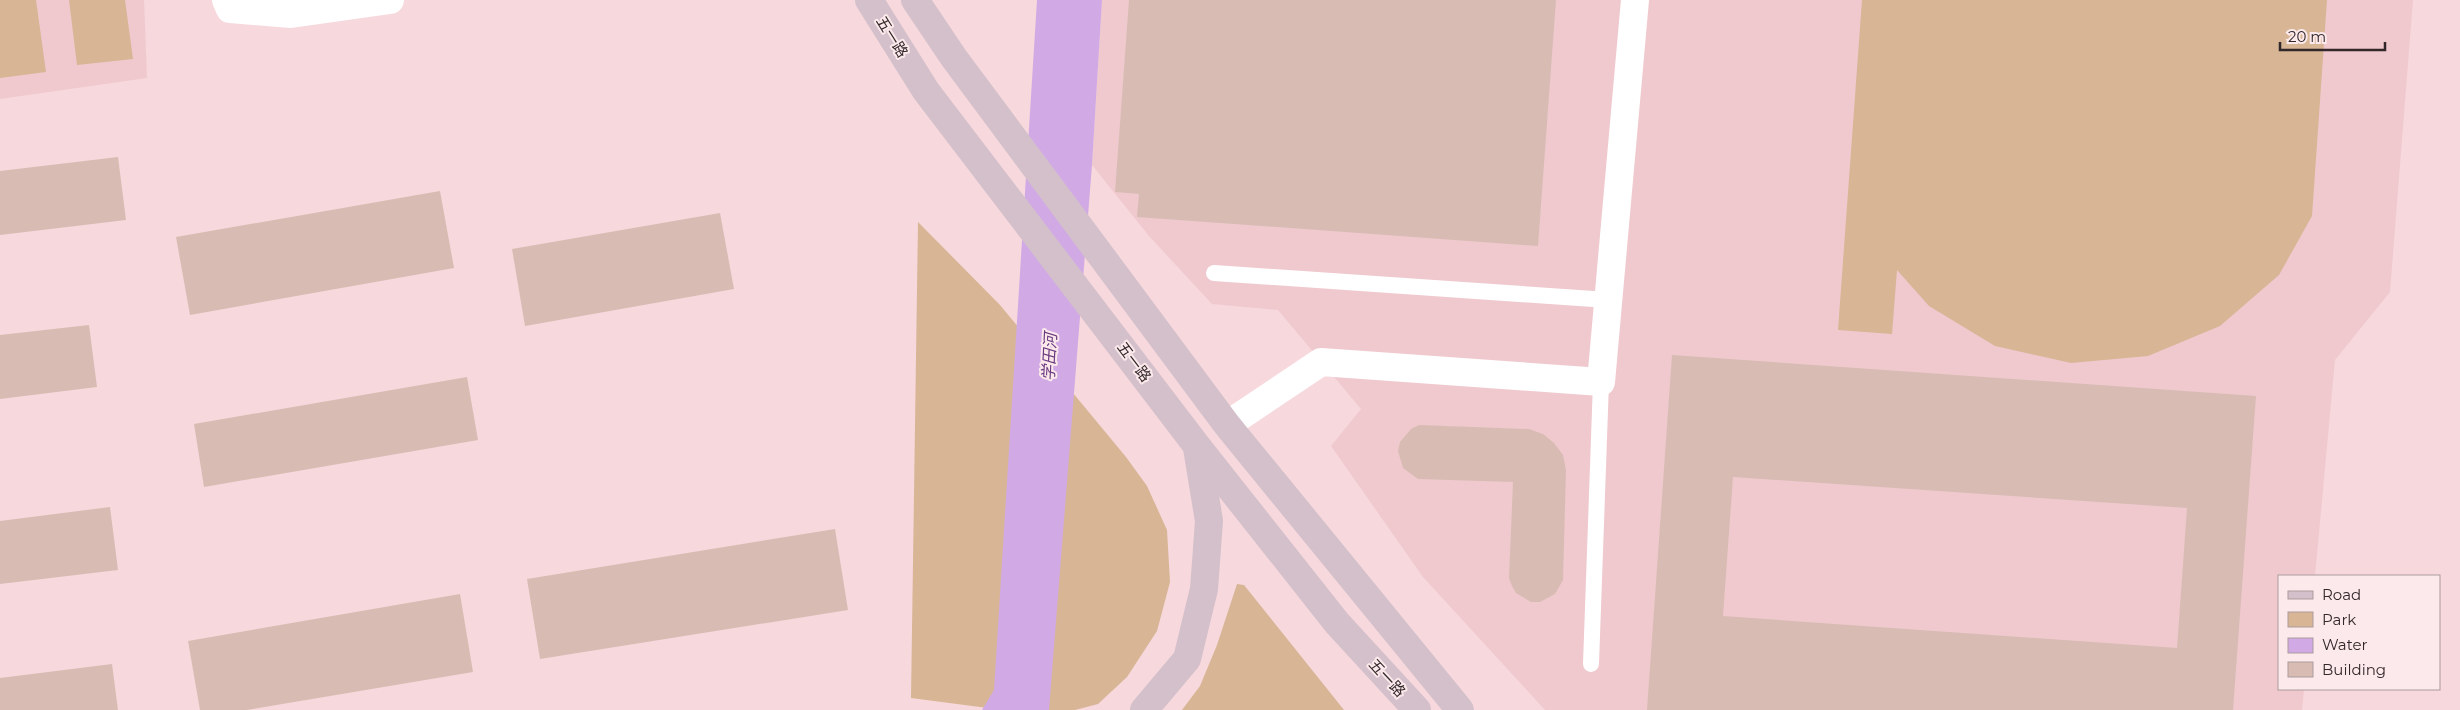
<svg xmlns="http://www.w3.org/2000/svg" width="2460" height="710" viewBox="0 0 2460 710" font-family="Montserrat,'Noto Sans SC',sans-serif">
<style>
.built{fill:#efc9ce}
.green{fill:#d7b595}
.water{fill:#d1aae5}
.building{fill:#d8bcb3;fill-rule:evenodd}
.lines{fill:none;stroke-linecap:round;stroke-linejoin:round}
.lane{stroke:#fff;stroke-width:16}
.street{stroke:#fff;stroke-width:28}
.secondary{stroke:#d3c0cb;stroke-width:28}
.labels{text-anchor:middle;stroke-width:4;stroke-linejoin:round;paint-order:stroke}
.street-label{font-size:15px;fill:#322729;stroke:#fce9eb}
.water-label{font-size:16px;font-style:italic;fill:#6a3a80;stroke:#fce9eb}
</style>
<rect width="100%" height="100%" fill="#f7d8dc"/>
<path class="built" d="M0,0H144L147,78L0,99Z
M1102,0H2413L2390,292L2335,360L2315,576H2279V689H2304L2302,710H1545L1423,577L1331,446L1361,409L1278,310L1212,304L1149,236L1092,165Z"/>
<path class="green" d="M0,0H36L46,72L0,78Z
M69,0H125L133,59L77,65Z
M1862,0H2327L2312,216L2279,275L2220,326L2148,356L2071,363L1995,346L1929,306L1897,270L1892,334L1838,330Z
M918,222L1000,305L1126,457L1147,486L1167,530L1170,582L1157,631L1127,677L1098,704L1075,710H1003L911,698Z
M1237,584L1244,585L1344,710H1182L1200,686L1217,645Z"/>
<path class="water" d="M1037,0H1102L1092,165L1049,710H982L994,690Z"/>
<path class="building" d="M1129,0H1556L1538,246L1137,217L1139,194L1115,192Z
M118,157L126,220L0,235V171Z
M440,191L454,268L190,315L176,237Z
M720,213L734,289L525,326L512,249Z
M89,325L97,387L0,399V335Z
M1672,355L2256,396L2233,710H1647ZM1733,477L2187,508L2177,648L1723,616Z
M467,377L478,440L204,487L194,424Z
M1419,425L1529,429L1543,434L1554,443L1563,455L1566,470L1563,580L1555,594L1540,602H1531L1516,593L1512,586L1509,578L1513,482L1418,479L1403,468L1398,451L1400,442L1411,429Z
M110,507L118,570L0,584V521Z
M835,529L848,610L540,659L527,579Z
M460,594L473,672L247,710H200L188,641Z
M112,664L118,710H0V678Z"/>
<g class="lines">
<path class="lane" d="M1214,273L1608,300
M1591,664L1601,382"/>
<path class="street" d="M226,0L230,9L291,14L390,0
M1227,425L1321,362L1601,382L1635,0"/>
<path class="secondary" d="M869,0L926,91L1197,446L1337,623L1417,710
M915,0L954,58L1227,425L1460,710
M1144,710L1187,659L1204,589L1209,521L1197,448"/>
</g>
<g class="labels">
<g class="street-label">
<text transform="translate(892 37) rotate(58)" y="5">五一路</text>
<text transform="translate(1134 362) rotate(53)" y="5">五一路</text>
<text transform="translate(1387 678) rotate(47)" y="5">五一路</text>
</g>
<g class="water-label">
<text transform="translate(1049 357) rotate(-87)" y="6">学田河</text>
</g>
</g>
<rect x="2278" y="575" width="162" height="115" fill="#fce9eb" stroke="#ab9b9d"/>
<rect x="2288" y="591" width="25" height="8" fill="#d3c0cb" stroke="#ab9b9d"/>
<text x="2322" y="600" font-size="15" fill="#322729">Road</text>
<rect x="2288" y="612" width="25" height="15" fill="#d7b595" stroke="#ab9b9d"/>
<text x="2322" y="625" font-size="15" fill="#322729">Park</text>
<rect x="2288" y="638" width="25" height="15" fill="#d1aae5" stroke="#ab9b9d"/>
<text x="2322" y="650" font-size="15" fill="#322729">Water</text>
<rect x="2288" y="662" width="25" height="15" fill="#d8bcb3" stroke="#ab9b9d"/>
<text x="2322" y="675" font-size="15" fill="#322729">Building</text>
<path d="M2280 42v8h105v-8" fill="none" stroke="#322729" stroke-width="2.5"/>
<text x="2288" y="42" font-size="15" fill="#322729" stroke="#fce9eb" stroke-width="4" paint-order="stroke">20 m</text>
</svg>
